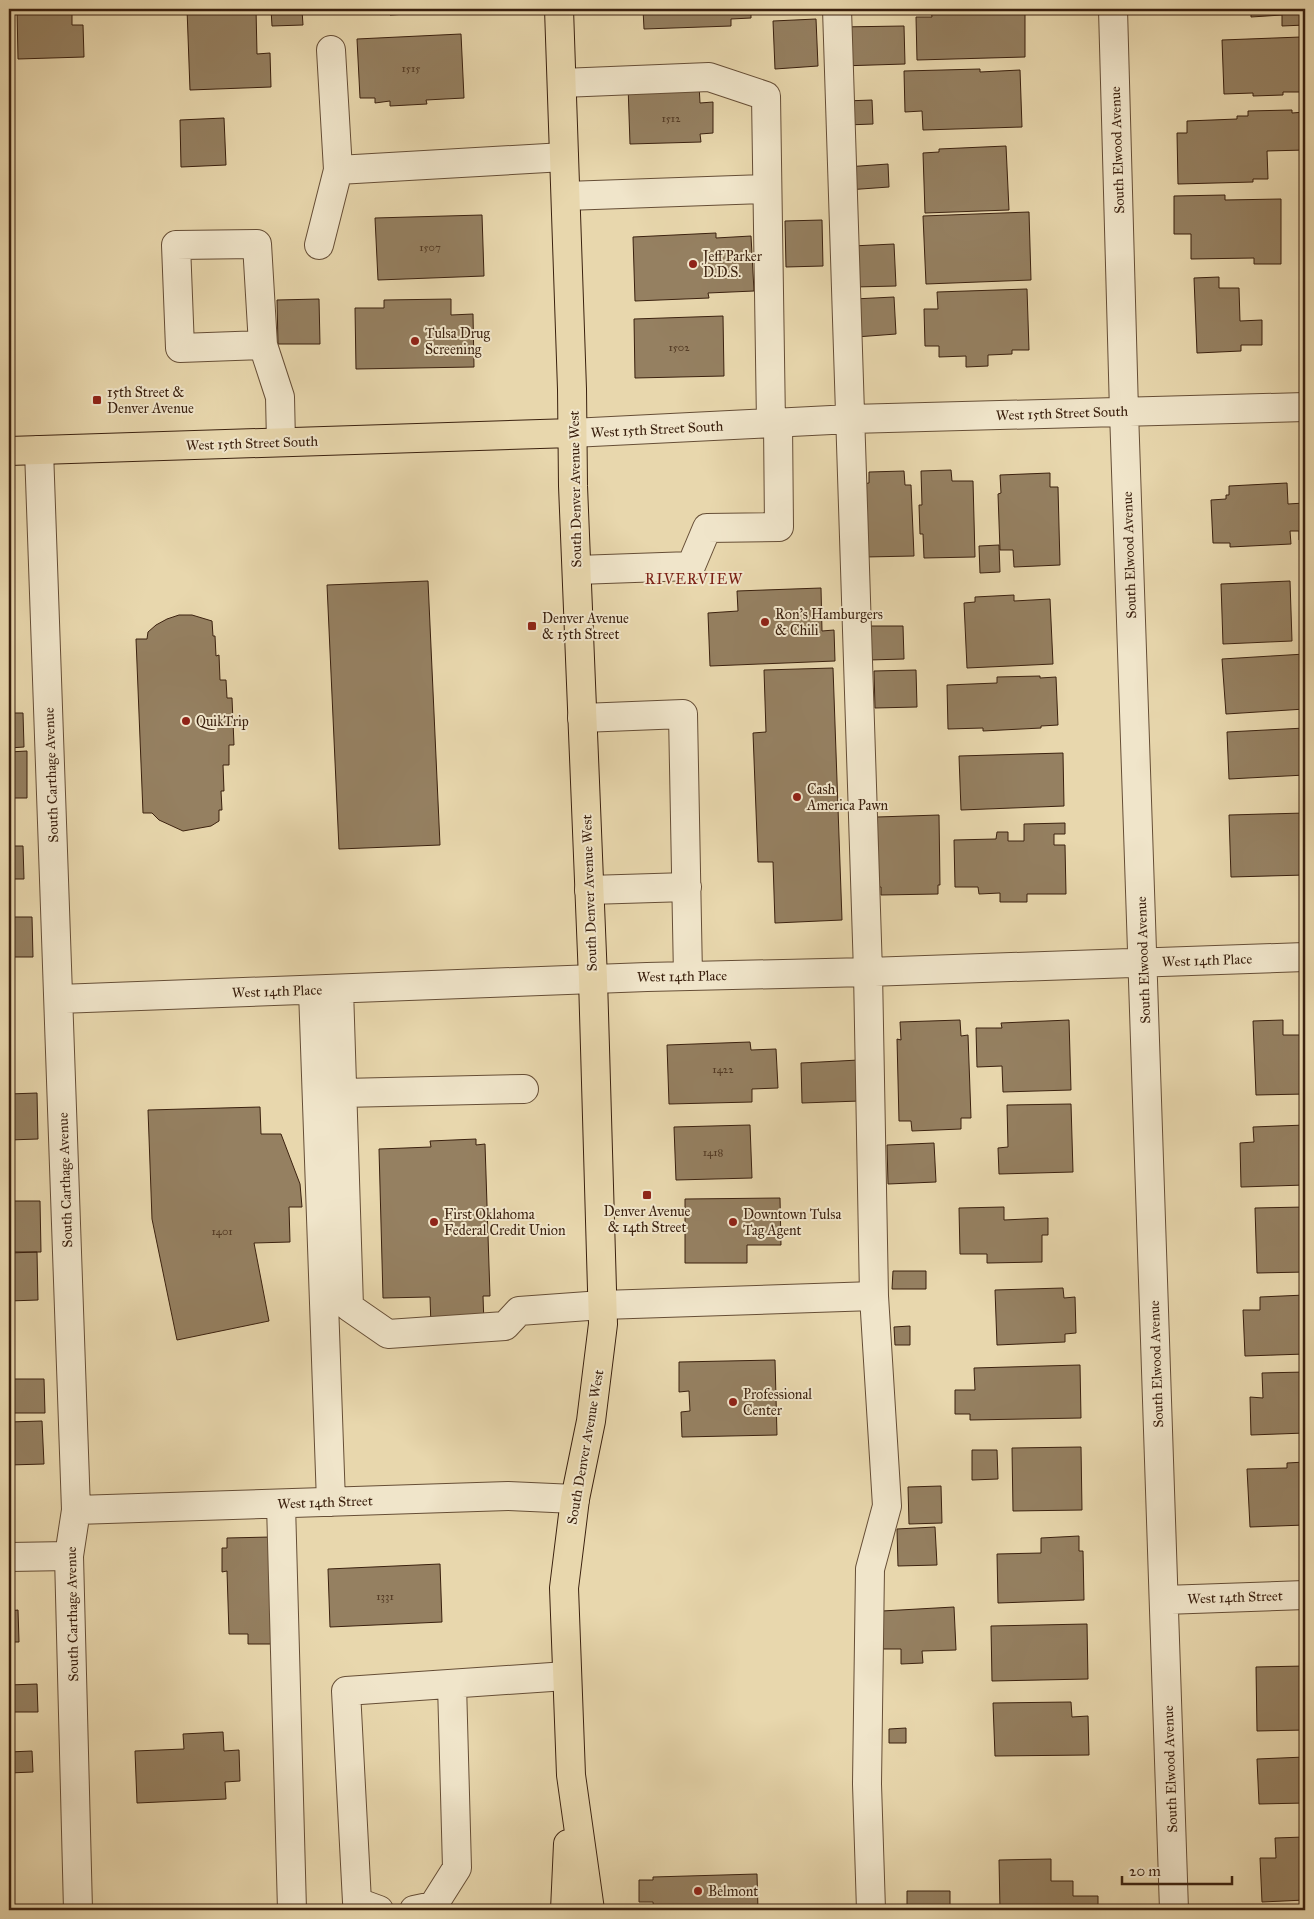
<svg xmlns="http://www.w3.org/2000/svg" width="1314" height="1919" viewBox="0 0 1314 1919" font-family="'IM FELL Great Primer',serif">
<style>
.building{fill:#958061;stroke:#3b210f}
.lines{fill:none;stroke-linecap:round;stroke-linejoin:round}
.minor-casing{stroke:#664e36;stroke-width:30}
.major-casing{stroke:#3b210f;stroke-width:30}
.minor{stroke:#f0e5ca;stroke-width:28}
.major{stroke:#e8d7ad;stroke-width:28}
.poi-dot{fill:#8f2418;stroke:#f0e5ca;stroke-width:2}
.labels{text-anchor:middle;stroke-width:4;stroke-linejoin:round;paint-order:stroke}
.number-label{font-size:11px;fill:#523924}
.street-label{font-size:14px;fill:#3b210f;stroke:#f0e5ca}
.poi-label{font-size:14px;fill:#3b210f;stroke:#f0e5ca;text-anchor:start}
.neighbourhood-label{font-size:15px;letter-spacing:1px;fill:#7a1f14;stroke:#f0e5ca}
</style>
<rect width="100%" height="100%" fill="#e8d7ad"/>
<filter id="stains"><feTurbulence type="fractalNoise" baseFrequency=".004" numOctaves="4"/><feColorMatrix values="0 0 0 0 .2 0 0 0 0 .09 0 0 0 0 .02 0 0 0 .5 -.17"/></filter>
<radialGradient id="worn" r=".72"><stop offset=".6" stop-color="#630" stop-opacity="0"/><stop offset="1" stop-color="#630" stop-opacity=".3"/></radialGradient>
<path class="building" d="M17,9H72V25H83L84,57L18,59Z
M187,9H256L257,54L270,53L271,87L190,90Z
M271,9H310V10H302L303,25L272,26Z
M389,9H460V11L390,15Z
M643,9H751V18L731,19V26L644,29Z
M931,9H1025V57L917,60L916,17H932Z
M1251,9H1305V25L1282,26V15L1251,17Z
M816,19L818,66L775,69L773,21Z
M904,26L905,64L840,66L839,27Z
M461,34L464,98L426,100L427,104L390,106V101L375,103V98H360L357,39Z
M1301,37L1303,92H1283V95L1253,96V93L1224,94L1222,40Z
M980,69V72L1020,70L1022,127L923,130L922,111L905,112L904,71Z
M699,84L700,103L713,102V133L700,134L701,142L630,144L628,85Z
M872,100L873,124L846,125L845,101Z
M1292,110V113L1305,112V150L1267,151L1268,179H1253V182L1178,184L1177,133H1187V121L1237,119V116H1248V111Z
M224,118L226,165L181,167L180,120Z
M1006,146L1009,210L925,213L923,153L939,152V149Z
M888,164L889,187L847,190L846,167Z
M1225,195V200L1281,199V264H1254V258L1191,259V234H1174V196Z
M1029,212L1031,280L926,284L923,216Z
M482,215L484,276L378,280L375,218Z
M822,220L823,266L786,267L785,221Z
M716,233V238L751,236L754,291L708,293L709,298L635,301L633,237Z
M894,244L896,286L854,287L852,246Z
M1219,277V288H1239L1240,321L1262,320V345H1241V351L1197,353L1194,278Z
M1027,289L1029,350H1012V354L988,355V366L966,367V356L939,357V346H925L924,309H938L937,292Z
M894,297L896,334L856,337L854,299Z
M319,299L320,344H278L277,300Z
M451,299V315L473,314L474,367L356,369L355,308H384V300Z
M723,316L724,376L635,378L634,319Z
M951,470L952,481H973L975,557L924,558L923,534H920L919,505H922L921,471Z
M904,471L905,485H911L914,556L865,557L862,484L869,483V472Z
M1050,473V487H1058L1060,565L1014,567L1013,550H1000L998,494L1001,493L1000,475Z
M1287,483L1288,504L1304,503L1305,540H1299V531H1290L1291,544L1230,547V543H1213L1211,500L1226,499V495H1229V486Z
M999,545L1000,572L980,573L979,546Z
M428,581L440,845L339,849L327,585Z
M1290,581L1292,641L1223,644L1221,584Z
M821,588L822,631L834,630L835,661L710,666L708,613L738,611L737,591Z
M1014,595V601L1050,599L1053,664L967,668L964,603L975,602V597Z
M179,615H192L212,621L213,636H215L216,656L219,655L220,680H226L227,698H232L234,745H229V765H223L224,791H221L222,810H219V821L211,826L183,831L159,820L152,813H143L136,639H147L148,632L156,625L167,619Z
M869,626H903L904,659L869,660Z
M1305,654V709L1226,714L1222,659Z
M833,668L842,920L775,923L773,862H758L753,733L766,732L764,670Z
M916,670L917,707L875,708L874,671Z
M1040,676V678L1056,677L1058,725L1041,726V728L983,731V728L948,729L947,685L997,683V677Z
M9,713H23L24,747L9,748Z
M1305,728V775L1229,779L1227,732Z
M27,751V798H9V752Z
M1063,753L1064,806L961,810L959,756Z
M1305,813V875L1231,877L1229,815Z
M939,815L940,885H938V894L881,895V887H879L877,817Z
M1065,823V834H1054V845H1065L1066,894H1027V902H1000V893L979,894L978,887H955L954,840L996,839L997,832H1008V841H1024V824Z
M9,846H23L24,879H9Z
M9,917H32L33,957H9Z
M960,1020L961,1036L968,1035L971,1118H961V1129L912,1131L911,1121H899L897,1039L901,1040L900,1022Z
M1069,1020L1071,1090L1003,1092L1002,1066L977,1067L976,1028H1002L1001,1023Z
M1283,1020V1035H1305V1094L1256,1095L1253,1021Z
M750,1042L751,1050L776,1049L778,1088L752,1089V1102L669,1104L667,1045Z
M859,1060L860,1101L802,1103L801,1063Z
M37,1093L38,1139L9,1140V1094Z
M1071,1104L1073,1172L999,1174L998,1148L1008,1147L1007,1105Z
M260,1107L261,1134H281L300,1184L302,1207H289L290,1242L254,1243L269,1321L177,1340L152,1219L148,1110Z
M750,1125L752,1178L676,1180L674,1127Z
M1305,1125V1185L1241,1187L1240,1143L1254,1142L1253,1127Z
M476,1139V1145L485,1144L490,1296H483L484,1324L431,1326L430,1297L383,1298L379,1149L431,1147L430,1141Z
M934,1143L936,1182L888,1184L887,1145Z
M780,1198L781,1245H747V1263H685V1199Z
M9,1201H40L41,1252H9Z
M1004,1207V1220L1048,1218V1235H1042V1262L987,1263V1254H960L959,1208Z
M1305,1207V1272L1257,1273L1255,1208Z
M37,1252L38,1300L9,1301V1253Z
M893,1271H926V1289H892Z
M1063,1288L1064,1298L1075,1297L1076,1333L1065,1334V1342L997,1345L995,1290Z
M1305,1295V1354L1245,1356L1243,1310H1260V1297Z
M910,1326V1345H895L894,1327Z
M775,1360L777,1435L682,1437L681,1412L690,1411L689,1391L679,1392V1362Z
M1080,1365L1081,1418L970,1420V1414H955V1390H975L974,1368Z
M1305,1372V1433L1251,1435L1250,1397L1263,1398L1262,1373Z
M9,1379H44L45,1413H9Z
M42,1421L44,1464L9,1465V1422Z
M1081,1447L1082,1510L1013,1511L1012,1448Z
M972,1450H997L998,1479L972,1480Z
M1305,1462V1525L1250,1527L1247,1469L1287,1468V1463Z
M941,1486L942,1523L909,1524L908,1487Z
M935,1527L937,1565L898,1566L897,1529Z
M1079,1536V1551H1083L1084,1600L998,1603L997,1554L1041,1553V1538Z
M271,1537L273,1644H248V1634H229L227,1571L222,1572V1548H227V1538Z
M440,1564L442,1622L330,1627L328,1569Z
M954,1607L956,1650L922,1651L923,1663L901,1664V1649H883L882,1611Z
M18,1610L19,1642H9V1611Z
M1087,1624L1088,1679L992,1681L991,1626Z
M1305,1666V1730L1257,1731L1256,1667Z
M37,1684L38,1712H9V1685Z
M1071,1702L1072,1717L1088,1716L1089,1755L995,1756L993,1703Z
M906,1728V1743H889V1729Z
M223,1732L224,1751L239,1750L240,1781L225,1782L226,1799L137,1803L135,1751L184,1749L183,1734Z
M32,1751L33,1772L9,1773V1752Z
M1305,1757V1803L1259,1804L1257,1759Z
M1304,1831H1305V1900L1262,1902L1260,1858H1276L1275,1838L1304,1837Z
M1051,1859V1881H1073V1896H1098V1910H1000L999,1860Z
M757,1874L758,1910H654L653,1902H639V1880H653V1877Z
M907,1891H950V1910H907Z"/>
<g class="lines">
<defs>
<path id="minor" d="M837,9L868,972L874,1296L887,1506L870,1569L867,1784L871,1910
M1113,9L1124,411L1174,1910
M562,83L709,77L766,96L771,423
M338,170L564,157
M566,196L767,189
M319,245L338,170L331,50
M263,345L180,348L176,245L257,244L263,345L280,397L281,442
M572,433L851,419L1305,407
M39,450L76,1510L69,1556L78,1910
M577,570L691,566L707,528L779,527L778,423
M582,718L683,714L688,976
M589,890L687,887
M339,989L349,1307L388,1334L505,1326L519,1311L602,1305L874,1296
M313,990L331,1502
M59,999L647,977L868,972L1305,957
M342,1093L524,1089
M281,1504L292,1910
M76,1510L508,1496L575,1499
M9,1557L69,1556
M1164,1600L1305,1595
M379,1910L357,1902L346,1691L566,1676
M414,1910L433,1906L457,1868L452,1684"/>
<path id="major" d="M559,9L572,389L573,486L593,979L603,1324L591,1421L575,1499L564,1588L571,1775L590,1910
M9,451L572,433
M565,1910L568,1844"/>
</defs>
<use href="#minor" class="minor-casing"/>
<use href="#major" class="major-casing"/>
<use href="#minor" class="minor"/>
<use href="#major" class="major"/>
</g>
<g class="poi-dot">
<circle cx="693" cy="264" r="5"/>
<circle cx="415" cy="341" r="5"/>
<rect x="92" y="395" width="10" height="10" rx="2.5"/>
<circle cx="765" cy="622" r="5"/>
<rect x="527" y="621" width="10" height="10" rx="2.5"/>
<circle cx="186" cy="721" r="5"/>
<circle cx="797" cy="797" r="5"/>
<rect x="642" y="1190" width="10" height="10" rx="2.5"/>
<circle cx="434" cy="1222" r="5"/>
<circle cx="733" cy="1222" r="5"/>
<circle cx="733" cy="1402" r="5"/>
<circle cx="698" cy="1891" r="5"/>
</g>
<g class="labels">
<g class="number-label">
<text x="411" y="72">1515</text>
<text x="671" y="122">1512</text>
<text x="430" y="251">1507</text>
<text x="679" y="351">1502</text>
<text x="723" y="1073">1422</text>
<text x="713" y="1156">1418</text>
<text x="222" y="1235">1401</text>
<text x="385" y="1600">1331</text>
</g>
<g class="street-label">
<text transform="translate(1117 150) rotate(-92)" y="5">South Elwood Avenue</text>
<text transform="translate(1062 413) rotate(-2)" y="5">West 15th Street South</text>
<text transform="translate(657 429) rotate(-3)" y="5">West 15th Street South</text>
<text transform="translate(252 443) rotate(-2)" y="5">West 15th Street South</text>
<text transform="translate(575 489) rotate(-91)" y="5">South Denver Avenue West</text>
<text transform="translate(1129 555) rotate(-92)" y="5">South Elwood Avenue</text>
<text transform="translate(51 775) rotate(-92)" y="5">South Carthage Avenue</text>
<text transform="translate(589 893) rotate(-92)" y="5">South Denver Avenue West</text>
<text transform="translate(1143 960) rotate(-92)" y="5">South Elwood Avenue</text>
<text transform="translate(1207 960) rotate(-2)" y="5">West 14th Place</text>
<text transform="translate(682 976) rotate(-1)" y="5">West 14th Place</text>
<text transform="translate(277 991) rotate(-2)" y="5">West 14th Place</text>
<text transform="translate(65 1180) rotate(-92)" y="5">South Carthage Avenue</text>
<text transform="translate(1156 1364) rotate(-92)" y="5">South Elwood Avenue</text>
<text transform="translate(585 1447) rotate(-80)" y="5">South Denver Avenue West</text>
<text transform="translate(325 1502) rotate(-2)" y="5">West 14th Street</text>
<text transform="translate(1235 1597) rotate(-2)" y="5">West 14th Street</text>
<text transform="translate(72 1614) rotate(-91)" y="5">South Carthage Avenue</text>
<text transform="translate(1170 1769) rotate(-92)" y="5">South Elwood Avenue</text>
</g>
<g class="poi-label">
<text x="703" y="261">Jeff Parker<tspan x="703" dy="16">D.D.S.</tspan></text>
<text x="425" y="338">Tulsa Drug<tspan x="425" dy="16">Screening</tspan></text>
<text x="107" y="397">15th Street &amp;<tspan x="107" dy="16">Denver Avenue</tspan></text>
<text x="775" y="619">Ron's Hamburgers<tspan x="775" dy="16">&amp; Chili</tspan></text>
<text x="542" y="623">Denver Avenue<tspan x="542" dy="16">&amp; 15th Street</tspan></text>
<text x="196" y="726">QuikTrip</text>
<text x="807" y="794">Cash<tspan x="807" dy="16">America Pawn</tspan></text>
<text x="647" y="1216" text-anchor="middle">Denver Avenue<tspan x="647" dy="16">&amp; 14th Street</tspan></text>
<text x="444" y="1219">First Oklahoma<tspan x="444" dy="16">Federal Credit Union</tspan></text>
<text x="743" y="1219">Downtown Tulsa<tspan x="743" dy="16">Tag Agent</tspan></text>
<text x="743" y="1399">Professional<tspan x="743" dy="16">Center</tspan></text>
<text x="708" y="1896">Belmont</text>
</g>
<g class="neighbourhood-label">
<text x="694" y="584">RIVERVIEW</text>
</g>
</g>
<rect width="1314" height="1919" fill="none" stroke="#e8d7ad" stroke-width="30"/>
<rect x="10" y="10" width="1294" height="1899" fill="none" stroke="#3b210f" stroke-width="2.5"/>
<rect x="15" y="15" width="1284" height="1889" fill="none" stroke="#3b210f"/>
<path d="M1122 1876v8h110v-8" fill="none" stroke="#3b210f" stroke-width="2.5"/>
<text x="1129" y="1876" font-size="15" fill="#3b210f" stroke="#f0e5ca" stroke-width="4" paint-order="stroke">20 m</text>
<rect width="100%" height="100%" filter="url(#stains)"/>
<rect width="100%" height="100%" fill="url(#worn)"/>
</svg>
